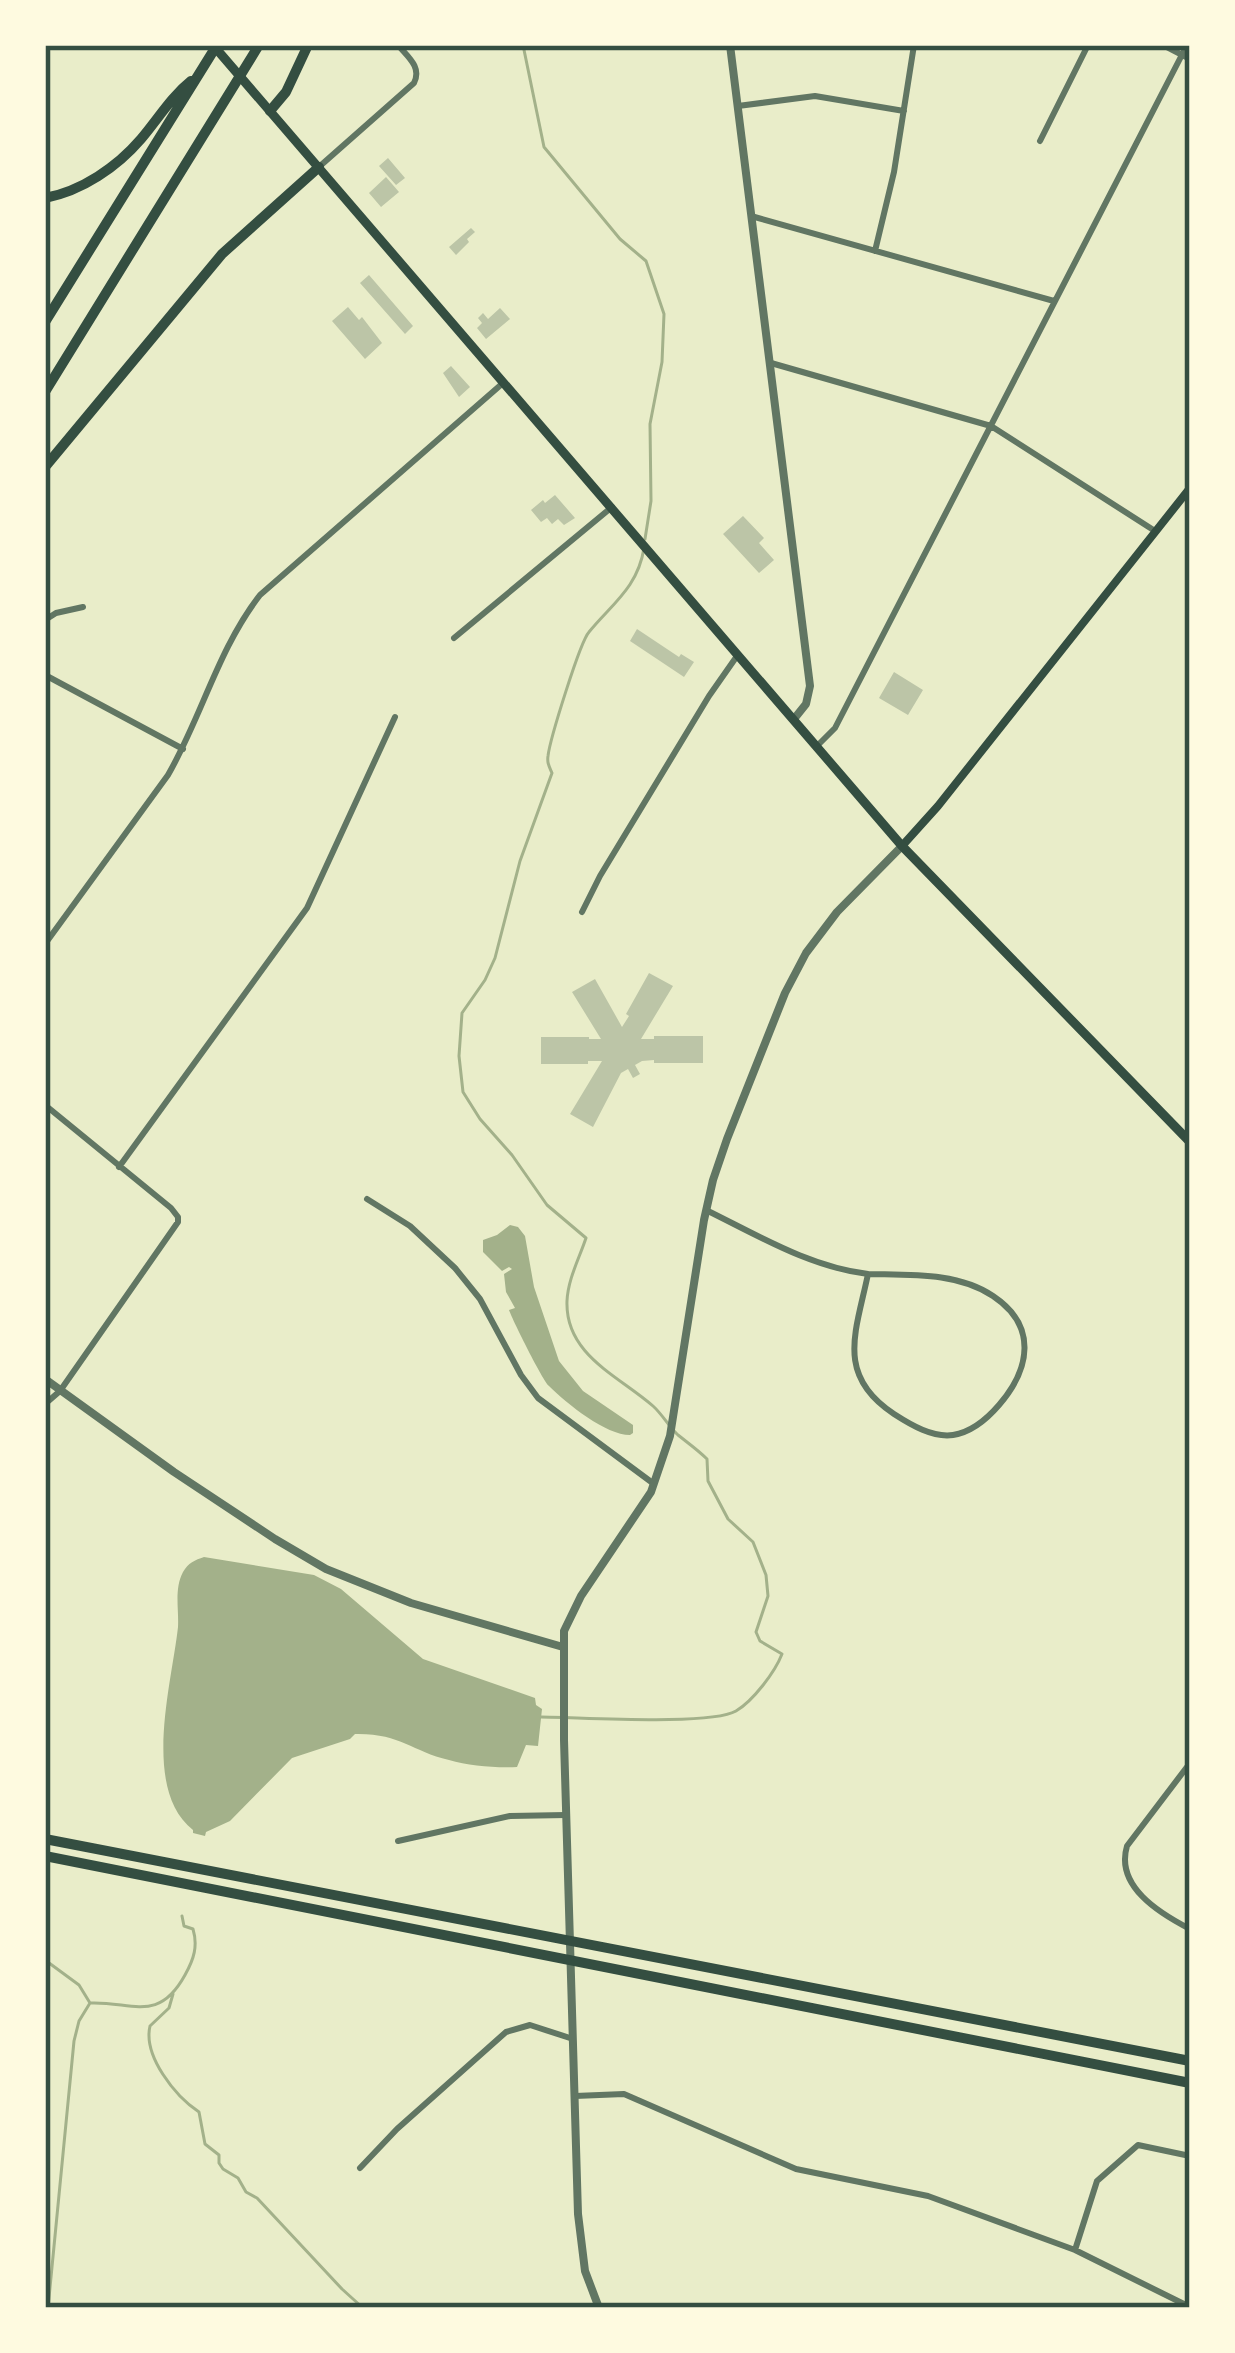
<svg xmlns="http://www.w3.org/2000/svg" width="1235" height="2353" viewBox="0 0 1235 2353" font-family="Merriweather,serif">
<style>
.water{fill:#a3b18a}
.lines{fill:none;stroke-linecap:round;stroke-linejoin:round}
.stream{stroke:#a3b18a;stroke-width:3}
.building{fill:#bcc5a7}
.minor{stroke:#617663;stroke-width:6}
.tertiary{stroke:#617663;stroke-width:8}
.secondary{stroke:#344e41;stroke-width:8}
.primary{stroke:#344e41;stroke-width:9}
.motorway{stroke:#344e41;stroke-width:10}
.neatline{fill:none;stroke:#344e41;stroke-width:4.5}
</style>
<rect width="100%" height="100%" fill="#e9edc9"/>
<path class="water" d="M510,1225L518,1227L525,1236L534,1287L559,1361L583,1391L633,1425V1433L630,1435C606,1435 567,1404 549,1386C543,1381 513,1321 509,1310L515,1308L506,1292L504,1274L512,1269L509,1267L502,1271L483,1252V1240L497,1235Z
M204,1557L314,1575L341,1589L423,1659L535,1698L536,1705L542,1709L538,1746L526,1745L517,1767C496,1768 469,1766 449,1760C411,1751 400,1733 355,1734L350,1739L292,1758L230,1821L206,1832L205,1836L193,1833V1830C141,1789 172,1683 178,1627C179,1609 174,1589 183,1572C188,1563 195,1560 204,1557Z"/>
<g class="lines">
<path class="stream" d="M523,45L544,147L620,239L646,261L664,314L662,362L650,424L651,501L645,539
M541,1717C578,1717 710,1726 736,1711C753,1701 775,1672 782,1654L760,1641L756,1632L768,1596L766,1575L753,1542L728,1519L708,1481L707,1459C698,1450 688,1443 678,1435C669,1427 663,1415 653,1406C619,1376 565,1355 567,1301C568,1279 579,1259 586,1238L547,1205L512,1155L480,1119L463,1092L459,1056L462,1013L485,980L495,958L520,861L552,773C549,766 547,763 548,756C550,739 580,642 589,632C612,604 638,587 644,548
M45,1960L79,1985L90,2003
M173,1994L169,2008L150,2026C143,2056 175,2096 199,2112L205,2144L219,2155V2163L223,2169L238,2178L246,2192L257,2198L342,2289L363,2308
M48,2308L74,2041L79,2021L90,2003C132,2001 158,2024 185,1975C194,1959 198,1946 193,1929L184,1926L182,1916"/>
</g>
<path class="building" d="M388,158L405,178L396,185L379,166Z
M386,177L399,192L381,207L369,193Z
M471,228L475,232L467,239L469,242L456,255L449,247Z
M369,275L413,326L405,334L360,283Z
M348,307L359,320L362,317L382,343L365,359L332,321Z
M500,308L510,319L486,339L477,328L482,323L478,318L483,313L488,319Z
M451,366L470,387L459,397L443,373Z
M555,495L575,518L564,525L558,519L552,524L547,518L541,522L531,510L543,500L545,503Z
M743,516L764,538L759,543L774,560L759,573L723,534Z
M637,629L679,657L681,654L694,662L684,677L630,641Z
M894,672L923,690L908,715L879,698Z
M649,973L673,986L641,1039H654V1036H703V1063H654V1060L642,1061L635,1065L640,1074L633,1078L628,1069L621,1073L593,1127L570,1114L602,1061H588V1064H541V1037H589V1039H601L572,992L595,979L622,1027L629,1016L626,1014Z"/>
<g class="lines">
<path class="minor" d="M1163,45L1190,59
M738,106L815,96L904,111
M1040,141L1088,45
M320,166L414,83C422,67 408,57 398,45
M751,216L1054,301
M875,251L894,172L914,45
M771,363L991,426L1155,531
M45,620L56,613L83,607
M454,638L612,507
M45,675L183,749
M817,746L835,728L1187,45
M582,912L600,876L709,696L737,656
M45,944L168,775C202,716 218,649 260,595L503,383
M45,1105L171,1208L178,1217V1222L60,1391L45,1404
M119,1167L307,908L395,717
M367,1199L410,1226L455,1268L480,1299L521,1375L538,1398L654,1484
M706,1210C759,1236 810,1267 868,1274
M868,1274C909,1275 958,1272 993,1296C1038,1326 1030,1369 999,1405C987,1419 972,1432 953,1435C933,1438 911,1425 894,1414C835,1375 856,1332 868,1274Z
M1190,1763L1127,1846C1115,1886 1159,1913 1190,1929
M398,1841L510,1816L566,1815
M575,2096L624,2094L796,2169L928,2196L1075,2250L1190,2307
M360,2168L397,2129L506,2032L530,2025L573,2039
M1075,2250L1097,2181L1138,2145L1190,2156"/>
<path class="tertiary" d="M730,45L810,686L806,704L794,719
M45,1379L174,1472L275,1539L326,1569L411,1603L563,1647
M599,2308L585,2271L578,2214L564,1740V1631L581,1596L651,1492L670,1436L704,1220L713,1180L727,1139L785,993L806,953L837,912L902,846"/>
<path class="secondary" d="M902,846L938,806L1190,488"/>
<path class="primary" d="M213,45L902,846L1190,1142"/>
<path class="motorway" d="M270,111L286,92L308,45
M45,198C82,191 117,167 141,139C158,119 171,97 191,81
M45,322L217,45
M45,392L259,45
M45,467L222,254L319,167
M45,1839L1190,2061
M45,1856L1190,2083"/>
</g>
<rect width="1235" height="2353" fill="none" stroke="#fefae0" stroke-width="96"/>
<rect x="48" y="48" width="1139" height="2257" class="neatline"/>
</svg>
